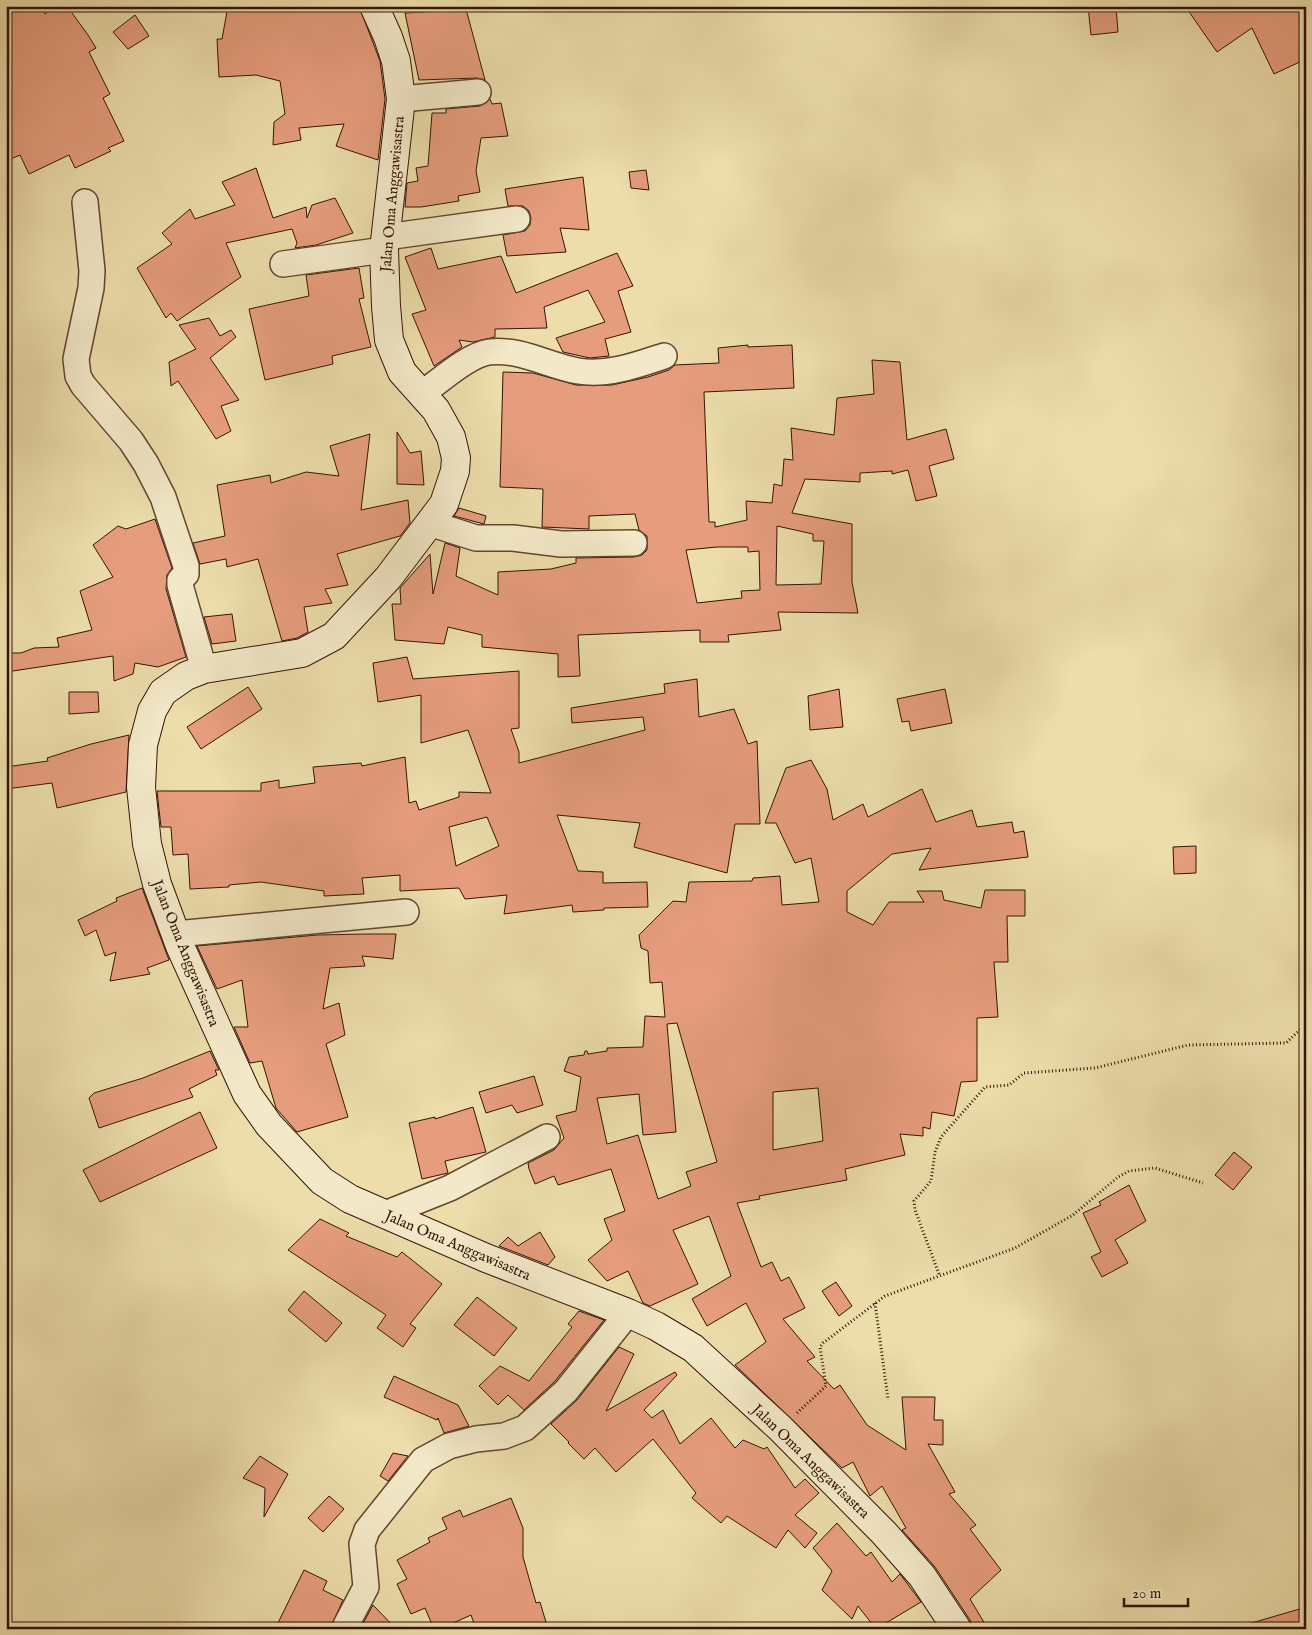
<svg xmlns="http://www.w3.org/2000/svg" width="1312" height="1635" viewBox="0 0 1312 1635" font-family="'IM FELL English',serif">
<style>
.building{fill:#e69d7d;stroke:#341405;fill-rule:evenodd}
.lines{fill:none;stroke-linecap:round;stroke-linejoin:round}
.minor-casing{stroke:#62462e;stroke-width:28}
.secondary-casing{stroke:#341405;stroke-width:30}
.path{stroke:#341405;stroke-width:3;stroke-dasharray:1 2.5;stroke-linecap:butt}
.minor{stroke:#f3e9c8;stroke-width:25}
.secondary{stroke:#f3e9c8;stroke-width:28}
.labels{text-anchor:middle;stroke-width:4;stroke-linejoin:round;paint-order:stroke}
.street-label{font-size:15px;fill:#341405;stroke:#f3e9c8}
</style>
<rect width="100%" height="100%" fill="#ecddab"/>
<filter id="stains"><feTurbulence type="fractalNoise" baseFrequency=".004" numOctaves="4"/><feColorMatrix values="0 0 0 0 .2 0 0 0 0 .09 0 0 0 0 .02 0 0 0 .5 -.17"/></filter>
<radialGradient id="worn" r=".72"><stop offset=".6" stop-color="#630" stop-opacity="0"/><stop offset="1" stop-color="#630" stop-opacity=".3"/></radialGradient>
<path class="building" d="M6,6H39L45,14L55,6H67L88,35L96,48L89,52L110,94L103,98L124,141L108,148L111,151L75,168L69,155L29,174L20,155L6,161Z
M228,6H359L380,61L385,99L378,160L336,146L344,124L299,128L301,140L273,145L274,122L285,114L280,81L256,75L219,77L217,39H222Z
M423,6H455L456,10L466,9L485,80L477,78L419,80L405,13L425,12Z
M1088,6H1116L1118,32L1091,35Z
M1185,6H1306V59L1274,74L1252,28L1217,52Z
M135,15L149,36L128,49L113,32Z
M490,99L492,104L501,103L508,136L481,138L476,171L480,192L458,196L459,201L421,207H405L407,183L418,181L416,168L428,166L432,113H446V109L480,106Z
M256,168L273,218L306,207L307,218L312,205L335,198L353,233L316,245L295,248L297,243L292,229L226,243L241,277L177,321L171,313L166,318L137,268L172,244L162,233L190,209L195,219L235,205L222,182Z
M646,170L649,190L631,188L629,172Z
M583,177L589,230L560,228L566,252L507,256L503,235L525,231L530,225L531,218L529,211L523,206H508L505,189Z
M431,248L438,269L501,256L516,293L617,253L633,286L618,291L631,332L605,339L609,356L590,358L563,352L556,338L605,322L588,290L544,307L547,328L495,329V337L473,342L459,340L462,347L434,366L412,314L426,310L405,257Z
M359,268L364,298L359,299L371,347L332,356L333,364L265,380L249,309L309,296L306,275Z
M209,318L220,336L231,330L236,337L210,358L239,400L221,406L231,431L216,439L178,381L171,386L169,362L196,349L179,325Z
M748,345V347L792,345L794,388L704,392L709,522H715V527L747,520L746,501L772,503L774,484L782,486L784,459L793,460L791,428L834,435L837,398L874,394L872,360L900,362L907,440L946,429L954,459L929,466L937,496L916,501L908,470L892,474V471L860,473V482L805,479L792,513L852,524V582L858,613L778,612L781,630L728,635L729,642H700V630L578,635L580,676L558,677V654L482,647V635L448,627L444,644L395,640L392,604H401L400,588L430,554L433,594L445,543L460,548L456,576L498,595V572L551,569L576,563V558L634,557L642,555L647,550V536L639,530L635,514L589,516V529L542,527L543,489L500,487L503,372L533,373L576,385H612L648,377L669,370L675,365L719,363L718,348ZM777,526L813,534V541H824L821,584L776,585ZM717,547H748V552L759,551L760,590L741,591L742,598L697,603L686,550Z
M397,432L410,453L421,451L424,485L397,484Z
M370,434L361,510L408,500L410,523L400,536L337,554L348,585L325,589L332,603L304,607L308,632L297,638L282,641L258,559L227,567L226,559L200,564L193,543L225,536L217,485L270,475L271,483L306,472L339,476L330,446Z
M459,508L486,516L484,524L454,516Z
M155,519L172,568L167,575L166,589L186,657L158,667L135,663L133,674L114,681L113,656L6,672V653H21L34,648L59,647L57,638L92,630L80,591L113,577L93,545L118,526L126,529Z
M232,614L236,641L212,644L204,617Z
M407,657L413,679L519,671V728L511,729L519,752V763L645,730L643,717L572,723L571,708L665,693L664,684L697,679L699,717L734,709L748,744L757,741L760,824H735L727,873L634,847L640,823L557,815L578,871L603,872V883L647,882L648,907L604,908V910L573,912L572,905L504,914L507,895L465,899L459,888L400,891V875L362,878L364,894L324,896V891L261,882L229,885V887L190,889L188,854L173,855L171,827H161L157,791H261V783L279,780V788L315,783L313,767L361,763L362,766L405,757L409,803L416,801L419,810L459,797V792L491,793L468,730L421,743V695L378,702L373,663ZM487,817L499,846L456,866L449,827Z
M248,687L262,709L201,749L187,727Z
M839,689L843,727L810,730L808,696Z
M945,689L952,723L911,731L909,721L902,722L897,699Z
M69,692H98L99,712L69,714Z
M129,735L126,792L57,808L52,783L6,789V767L48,761L47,758L91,744Z
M811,760L827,789L833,820L863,804L868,817L922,789L936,822L972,810L977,827L1012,822L1014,833L1024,831L1028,857L919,870L931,848L892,854L847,891V912L873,925L889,902H924L917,891H942L944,900L981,908L985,890H1025V916H1007L1008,962H994L998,1017L977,1018V1081L961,1082L954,1116L932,1112L930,1129L923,1127V1136L900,1134L905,1155L845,1169L847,1180L759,1196L760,1199L737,1203L761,1267L772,1262L781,1281L789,1277L805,1308L783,1319L815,1357L807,1361L834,1389L840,1385L867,1425L906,1450L902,1397H935L934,1420H943V1445L928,1444L955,1492L949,1494L976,1525L970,1529L1001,1570L970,1599L988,1629H973L970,1620L935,1567L902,1530L906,1528L882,1486L870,1496L853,1462L842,1468L735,1365L766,1342L746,1303L707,1326L692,1299L731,1276L709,1216L673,1230L698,1284L650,1306L643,1303L628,1271L607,1281L588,1260L612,1240L604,1219L625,1211L611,1169L558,1185L554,1176L535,1184L529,1169L528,1163L554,1150L564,1138L556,1116L576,1111L581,1077L564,1071L569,1057L584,1055L585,1051H587L588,1054L607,1051V1048L643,1047L645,1016L665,1017L662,982L650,983L648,951L641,948L639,935L673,901L686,902L689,882L752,881L753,878L780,876L782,905L819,902L811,858L795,863L776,823H765L786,768ZM677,1023L717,1162L686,1172L691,1186L658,1199L638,1135L607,1144L597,1098L639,1094L643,1135L676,1132L667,1024ZM818,1088L823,1141L773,1150V1092Z
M1196,846V873L1174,874L1173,847Z
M142,888L169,960L147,968L150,974L110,981L116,952L105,956L96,930L85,936L78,920L117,901L116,898Z
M368,934H396L393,959L362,956L365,966L330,968L323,1009L339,1003L345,1035L326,1044L348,1117L297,1132L276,1108L262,1061L250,1063L234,1027H248L242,980L217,989L197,946L317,935Z
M210,1051L219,1070H215L217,1075L189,1089L193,1097L99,1128L89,1098L94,1093L143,1078Z
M534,1076L543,1105L517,1113L512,1105L486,1113L479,1092Z
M473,1107L486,1152L445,1161L448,1173L422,1179L409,1123L435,1117V1119Z
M200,1112L217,1148L100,1202L83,1170Z
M1234,1152L1252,1167L1233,1190L1215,1175Z
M1129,1185L1146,1221L1115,1240L1128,1263L1102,1277L1091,1257L1101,1252L1083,1213L1101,1205L1099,1202Z
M320,1219L349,1233L346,1236L397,1257L402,1252L442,1284L410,1324L416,1328L403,1347L377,1328L386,1315L288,1250Z
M540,1232L555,1257L548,1265L499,1246L508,1237L518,1246Z
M836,1282L852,1306L839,1316L822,1291Z
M304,1291L342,1323L326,1342L288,1310Z
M477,1297L517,1328L494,1356L454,1325Z
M579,1311L604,1320L555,1381L524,1410L508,1395L498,1405L479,1386L500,1366L529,1381L572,1327L568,1324Z
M619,1347L634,1354L606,1411L675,1372L677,1375L644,1410L652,1418L663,1410L680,1444L711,1418L735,1448L743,1440L764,1449L767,1447L795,1488L805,1479L819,1493L795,1515L817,1533L805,1548L788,1530L776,1548L727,1516L721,1523L692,1498L696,1493L653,1439L616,1472L595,1448L584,1459L568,1443L569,1442L551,1424L577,1400Z
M394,1376L458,1405L469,1426L444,1433L438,1418L437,1420L384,1397Z
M393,1453L408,1456L388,1481L380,1476Z
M260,1456L288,1474L264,1517L265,1488L243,1478Z
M329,1496L344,1509L323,1532L308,1518Z
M511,1498L523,1528V1557L536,1603L540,1602L548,1629H476L471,1615L440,1629H434L425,1608L411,1614L397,1584L407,1579L397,1560L430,1542L428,1538L447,1529L442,1518L460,1510L463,1517Z
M837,1523L866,1556L871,1552L892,1582L900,1574L921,1602L876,1629L858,1606L852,1619L822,1590L832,1571L813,1548Z
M304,1570L327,1581L323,1590L343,1600L330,1629H275Z
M373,1605L396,1629H360Z
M1303,1608L1306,1629H1249L1248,1624Z"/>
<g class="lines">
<defs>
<path id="minor" d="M401,99L478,92
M85,202L92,271L91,288L76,359L78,376L83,385L131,441L146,464L163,497L186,566V574L180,580V585L204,669
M386,237L517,219
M283,264L384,250
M421,394C439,382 468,355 489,352C520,348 549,366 578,371C607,376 637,365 664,356
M429,523L476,538H513L561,544L634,543
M176,934L406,912
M385,1214L450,1188L547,1137
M344,1629L366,1587L362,1544L367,1530L423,1460L449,1446L476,1439L504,1436L525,1428L566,1391L628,1313"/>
<path id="secondary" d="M374,6L388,37L396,61L401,99L384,250L386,306L389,340L402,372L436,410L451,437L456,458L455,471L444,504L388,578L334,636L302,653L204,669L186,676L163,692L152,711L143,745L141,787L147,844L157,884L180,946L247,1094L269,1125L322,1181L350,1199L486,1258L628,1313L656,1326L693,1348L780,1428L884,1533L922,1576L957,1629"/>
</defs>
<use href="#minor" class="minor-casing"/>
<use href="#secondary" class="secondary-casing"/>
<path class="path" d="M1232,6H1238
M939,1274L915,1210L914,1201L931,1181L935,1152L941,1137L985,1087L1009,1085L1024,1073L1095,1068L1188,1045L1286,1043L1306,1024
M875,1303L888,1399
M797,1413L826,1386L820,1347L823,1343L885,1296L1015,1248L1073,1215L1118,1177L1129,1171L1155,1168L1203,1183"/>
<use href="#minor" class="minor"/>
<use href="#secondary" class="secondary"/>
</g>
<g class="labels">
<g class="street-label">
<text transform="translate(392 194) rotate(-85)" y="5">Jalan Oma Anggawisastra</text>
<text transform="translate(186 953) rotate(68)" y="5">Jalan Oma Anggawisastra</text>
<text transform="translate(458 1245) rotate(23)" y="5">Jalan Oma Anggawisastra</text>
<text transform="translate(811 1461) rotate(44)" y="5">Jalan Oma Anggawisastra</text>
</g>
</g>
<rect width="1312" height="1635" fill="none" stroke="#ecddab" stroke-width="25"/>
<rect x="8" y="8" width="1297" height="1620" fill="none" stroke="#341405" stroke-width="2.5"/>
<rect x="12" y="12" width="1287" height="1610" fill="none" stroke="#341405"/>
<path d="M1124 1598v8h64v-8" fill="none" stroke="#341405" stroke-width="2.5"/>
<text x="1132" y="1598" font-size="15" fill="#341405" stroke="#f3e9c8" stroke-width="4" paint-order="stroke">20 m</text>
<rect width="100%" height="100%" filter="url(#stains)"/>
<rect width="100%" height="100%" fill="url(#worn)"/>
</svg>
